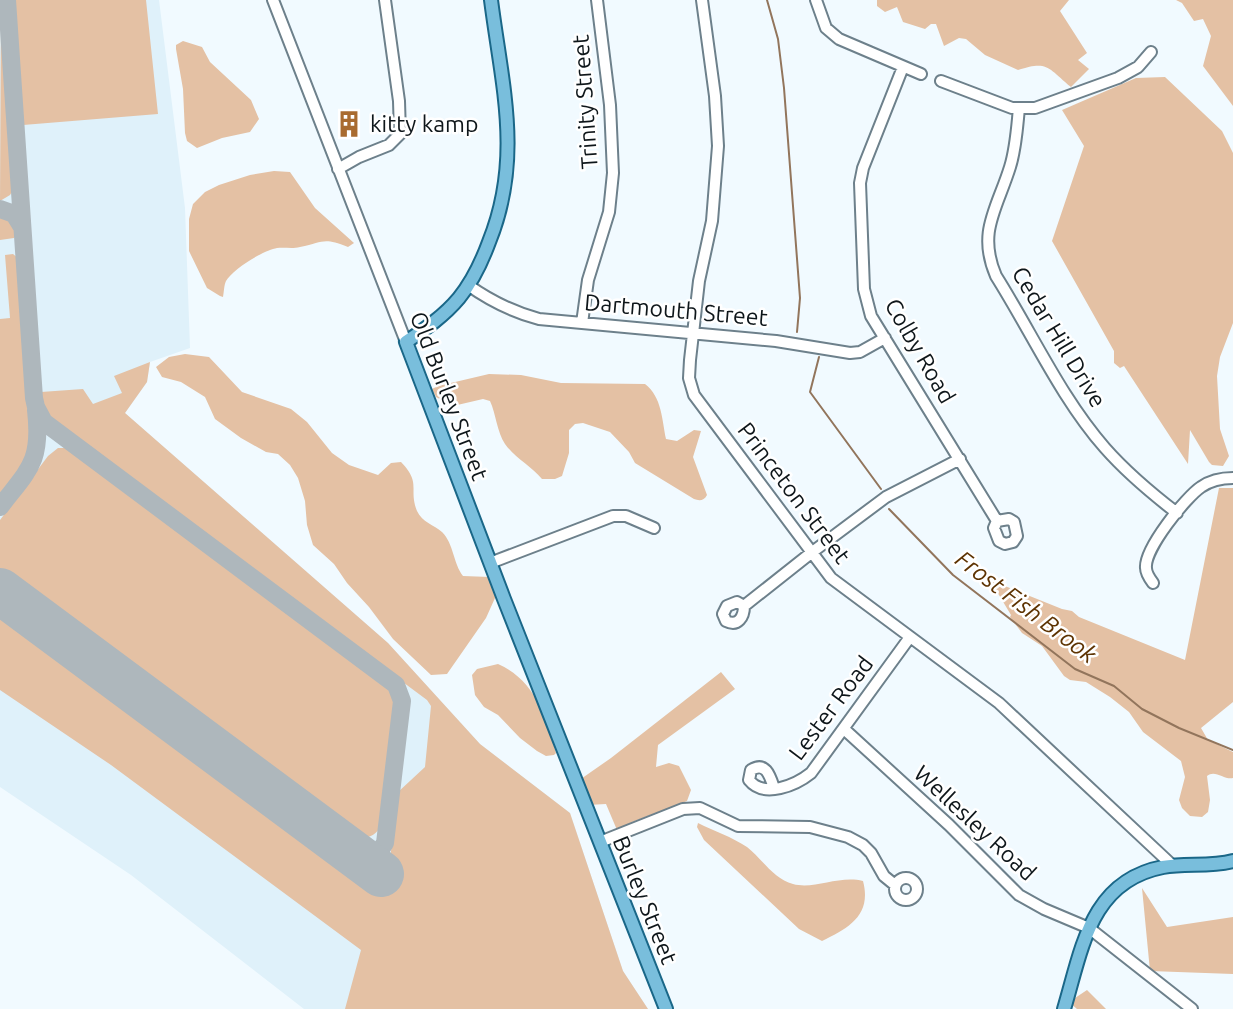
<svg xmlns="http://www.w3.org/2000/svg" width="1233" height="1009" viewBox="0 0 1233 1009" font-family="Ubuntu,sans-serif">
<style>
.built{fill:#dff1fa}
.green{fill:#e4c1a4}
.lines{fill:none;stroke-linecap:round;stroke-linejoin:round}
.stream{stroke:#92755c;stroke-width:2}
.taxiway{stroke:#aeb7bc;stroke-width:18}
.runway{stroke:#aeb7bc;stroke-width:46}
.minor-casing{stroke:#6d808b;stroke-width:14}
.major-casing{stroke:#1a6788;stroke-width:16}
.minor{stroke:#fff;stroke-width:10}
.major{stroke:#79bedc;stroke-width:12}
.labels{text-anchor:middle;stroke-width:5;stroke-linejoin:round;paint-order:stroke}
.street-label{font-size:23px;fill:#0e161a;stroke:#fff}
.poi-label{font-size:23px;fill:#0e161a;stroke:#fff;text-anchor:start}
.water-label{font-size:24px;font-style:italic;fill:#5d3302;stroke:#fff}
</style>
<rect width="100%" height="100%" fill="#f1faff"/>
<path class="built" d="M0,0H159L185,208L190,348L150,362L147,382L125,413L388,643L480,744L570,813L623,971L648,1009H304L131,875L0,787Z"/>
<path class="green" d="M1,0L13,190L10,195L0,201Z
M14,0H146L158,114L23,125Z
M877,0H1069L1060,11L1087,53L1078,60L1089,69L1071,87C1048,68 1048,60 1018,70L985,55L966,39L959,38L944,46L936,24H931L925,29L903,22L897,7L885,12L877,6Z
M1176,0H1233V106L1203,66L1211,36L1203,19L1194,21L1182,3Z
M183,41L202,47L210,62L251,100L259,119L250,132L222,138L197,148L187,141L185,133L183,89L176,49V45Z
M1165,77L1222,131L1233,153V323L1220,357L1217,376L1220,429L1229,456L1223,466L1212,465L1209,462L1190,430L1188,464L1124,366L1120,368L1114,363V351L1052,241L1084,146L1062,110L1136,78Z
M274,171L290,172L315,208L354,243L348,247C323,237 324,242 300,247C292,249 285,247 277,248C264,250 233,269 226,281C224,285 224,292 223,297L220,296L207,288L189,251V219L193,204L205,192L219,185L250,175Z
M0,217C10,218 16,223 17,234L14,238L0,240Z
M13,254L19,259L30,441L23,466L0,496V319L10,318L5,255Z
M185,354L209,357L242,392L291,409L307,422L332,453L349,465L378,475L391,463L401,462C422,484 408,488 417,511C422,522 434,525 442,532C454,544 453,563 463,576L490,577L502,592L495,598L486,618L447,674L431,675L393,639L369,607L347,583L334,564L313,545L307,525L305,501L298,478L290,465L278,454L266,452L241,438L215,419L205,397L181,382L162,377L156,367L169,357Z
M150,362L147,382L125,413L388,643L480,744L570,813L623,971L648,1009H345L361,950L111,765L0,690V610L372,886L390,861L397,793L425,767L431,706L427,700L47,418L41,392L83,389L93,404L122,393L114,376Z
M489,374L521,375L561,383L645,384C662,397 662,420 666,439L677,441L694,430L701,431L693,457L707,495C704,501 699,501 694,499L635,463L629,452L610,432L583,423L575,424L569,430V453L562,476L555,479H542C531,466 515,458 505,444C497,432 496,414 490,401L483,399L453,406L436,397L432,389L438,386Z
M58,448H68L391,688L395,698L381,826C376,835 367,840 357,837L0,572V520L48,456Z
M1219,488H1233V702L1201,728L1208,740L1233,752V778C1224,780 1215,769 1207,776L1210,800L1208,812L1202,817L1190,816L1182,808L1179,800L1185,777L1181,761L1143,732L1129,712L1110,697L1086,682L1070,680L1064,676L1042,646L1022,633L1010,617L1011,615L990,580L1062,609L1072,611L1079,617L1185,660Z
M498,664C535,680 546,717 556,753L554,755L546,756L537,751L520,738L498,715L484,707L475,695L472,675L477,669Z
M721,672L735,689L658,745L656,767L669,763L679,766L691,790L687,801L632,822L617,830L606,804L588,805L578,781L611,758Z
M698,823C714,831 732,837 747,847C762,859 774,879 793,884C814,890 839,875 863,881C872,915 849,928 822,941L799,929L704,840L697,827Z
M1142,888L1167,927L1233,917V974L1150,971Z
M1087,990L1106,1009H1077L1069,1002Z"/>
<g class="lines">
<path class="stream" d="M767,0L778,39L784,88L800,298L797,332
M819,357L810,392L881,489
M889,509L953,575L1075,669L1114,686L1142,709L1179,728L1233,750"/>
<path class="taxiway" d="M7,0L34,398L36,407L44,422L396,685L402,701L385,843L377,855L358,857
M0,209L14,214L22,227
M0,507C29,469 42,462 36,410"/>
<path class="runway" d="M0,591L381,874"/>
<defs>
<path id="minor" d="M273,0L406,342
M702,0L715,96L718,146L712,221L699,281L690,360L689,378L694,395L831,578L999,703L1173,866
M816,0L826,28L839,39L921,74
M903,67L863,168L860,183L864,289L871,316L997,521L994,528L999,541L1005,544L1013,542L1017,536L1014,522L1009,519L997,521
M941,81L1012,108H1035L1118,78L1138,67L1151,52
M1019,108C1017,128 1016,148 1010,167C997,209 977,232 996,276C1032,333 1061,398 1105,448C1127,473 1151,493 1177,513
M338,169L359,157L389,145L400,134L399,101L385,0
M468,285C489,300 513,312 539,319L776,341L850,353L860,352L885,338
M582,323L588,280L609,212L613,173L610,105L597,0
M490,563L613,516H626L654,528
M1153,583C1150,579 1146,573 1146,568C1144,549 1186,497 1201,487C1211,480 1222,478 1233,478
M744,606L737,602L727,606L723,614L726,621C738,627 744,617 744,606L811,553L886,497L960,459
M844,729L949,825L1019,895L1044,909L1089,928L1192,1009
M774,788C770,776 766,761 751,770L749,780C764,799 796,785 811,773L910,637
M600,842L683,809L700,808L738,826L810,827L848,837L863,845L871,853L884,876L895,885
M895 889a11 11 0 1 1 22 0a11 11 0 1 1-22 0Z"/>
<path id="major" d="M491,0C502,86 523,158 489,242C482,261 472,282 459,298C444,316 425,329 406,342L504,599L666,1009
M1064,1009C1082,949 1090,881 1163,867C1186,863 1210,867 1233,861"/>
</defs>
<use href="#minor" class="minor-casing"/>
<use href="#major" class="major-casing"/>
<use href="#minor" class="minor"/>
<use href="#major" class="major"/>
</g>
<defs>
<symbol id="building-bare" viewBox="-9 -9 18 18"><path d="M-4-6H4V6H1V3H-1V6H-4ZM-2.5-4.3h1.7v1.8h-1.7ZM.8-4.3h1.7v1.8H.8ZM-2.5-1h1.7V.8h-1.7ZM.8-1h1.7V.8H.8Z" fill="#a96b30" stroke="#fff" stroke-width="2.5" paint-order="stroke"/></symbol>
</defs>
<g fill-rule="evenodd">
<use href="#building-bare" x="330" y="105" width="38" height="38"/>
</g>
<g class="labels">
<g class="street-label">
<text transform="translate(585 102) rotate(-94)" y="8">Trinity Street</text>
<text transform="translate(676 310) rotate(5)" y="8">Dartmouth Street</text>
<text transform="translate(1059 337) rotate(59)" y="8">Cedar Hill Drive</text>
<text transform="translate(920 351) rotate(60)" y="8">Colby Road</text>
<text transform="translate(449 396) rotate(69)" y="8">Old Burley Street</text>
<text transform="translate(794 493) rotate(53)" y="8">Princeton Street</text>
<text transform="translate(831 708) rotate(-53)" y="8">Lester Road</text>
<text transform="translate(975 823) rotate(43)" y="8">Wellesley Road</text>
<text transform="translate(645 900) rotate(68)" y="8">Burley Street</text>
</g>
<g class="poi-label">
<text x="370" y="132">kitty kamp</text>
</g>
<g class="water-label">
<text transform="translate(1026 607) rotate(37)" y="8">Frost Fish Brook</text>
</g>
</g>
</svg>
